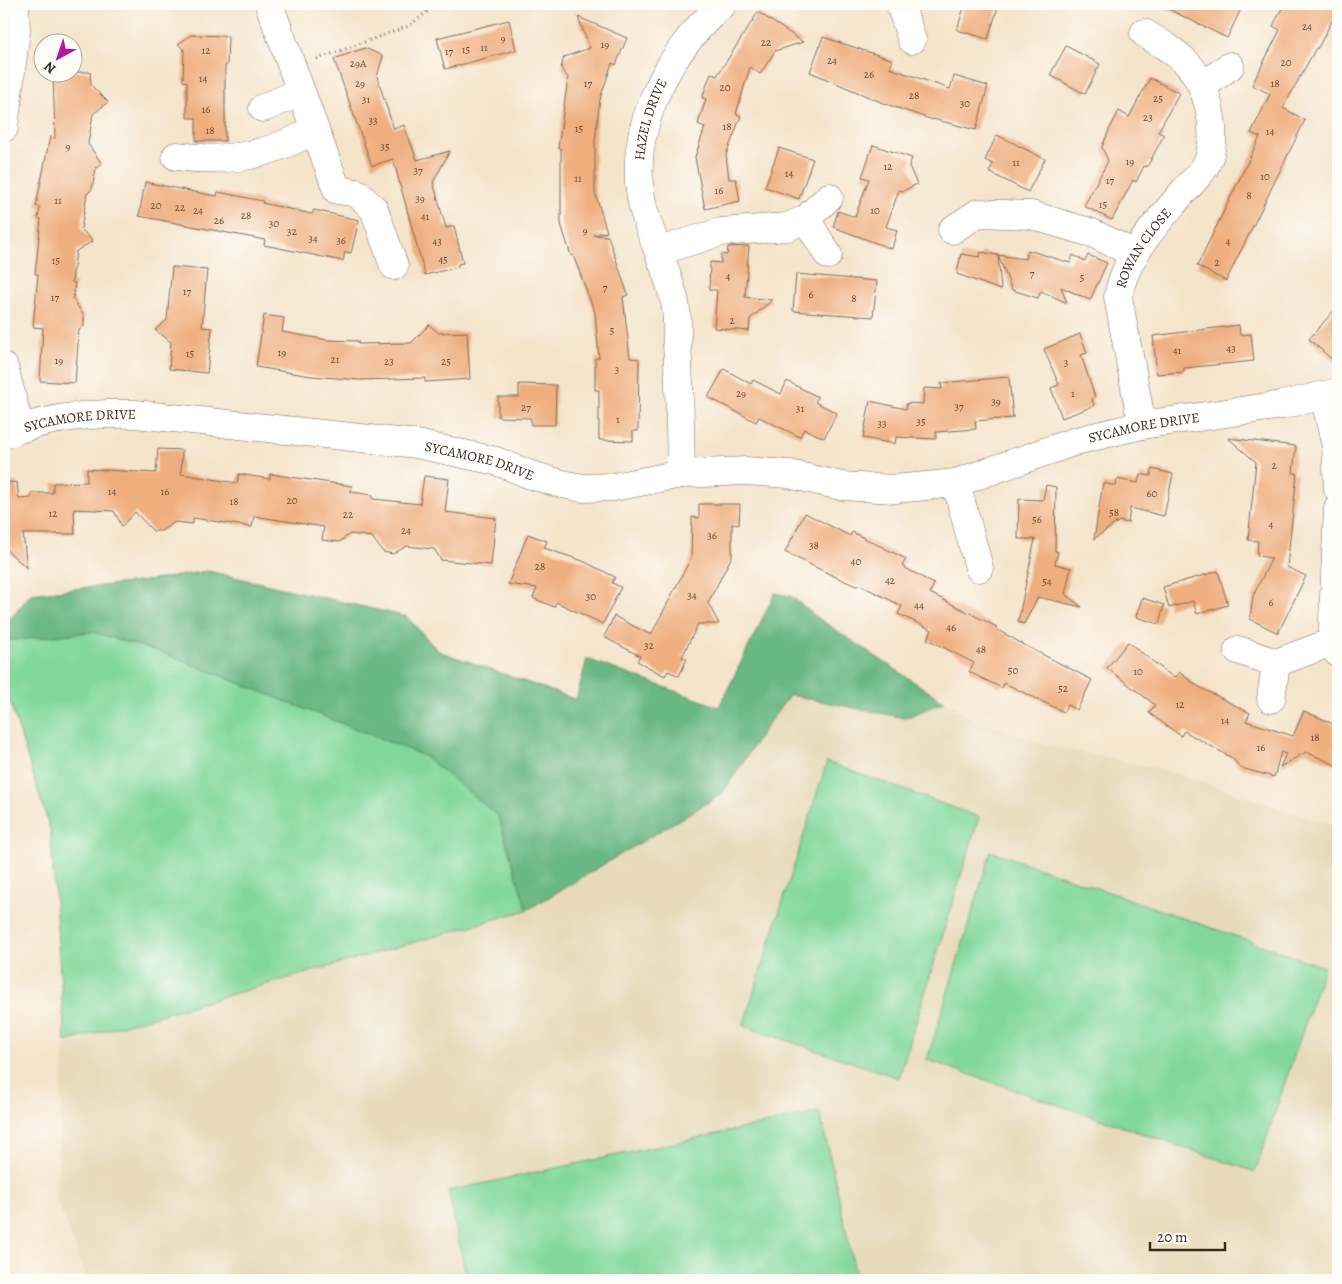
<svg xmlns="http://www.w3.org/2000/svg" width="1342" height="1284" viewBox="0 0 1342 1284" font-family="Alegreya,serif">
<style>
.built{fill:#e7daba}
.green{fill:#82d89b;stroke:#5e815c}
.forest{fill:#69b883;stroke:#527150}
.building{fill:#efae7e}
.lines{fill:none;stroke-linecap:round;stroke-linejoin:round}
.minor-casing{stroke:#7c6b5a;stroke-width:29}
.path{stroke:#7c6b5a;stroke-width:3;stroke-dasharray:1 4;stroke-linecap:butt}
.minor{stroke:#fff;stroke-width:28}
.labels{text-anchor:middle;stroke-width:4;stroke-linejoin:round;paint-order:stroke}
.number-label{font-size:11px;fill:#684b36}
.street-label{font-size:14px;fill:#3b2a1e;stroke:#fdfcf7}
</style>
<rect width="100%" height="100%" fill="#fdfcf7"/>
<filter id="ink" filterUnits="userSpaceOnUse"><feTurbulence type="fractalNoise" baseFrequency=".02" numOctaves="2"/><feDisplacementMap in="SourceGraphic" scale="10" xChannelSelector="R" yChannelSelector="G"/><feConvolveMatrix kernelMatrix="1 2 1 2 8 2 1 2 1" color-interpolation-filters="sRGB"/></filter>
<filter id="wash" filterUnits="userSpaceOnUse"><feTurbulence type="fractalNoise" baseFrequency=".0096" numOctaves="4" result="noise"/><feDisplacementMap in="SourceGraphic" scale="20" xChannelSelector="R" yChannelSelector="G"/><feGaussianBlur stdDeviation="1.12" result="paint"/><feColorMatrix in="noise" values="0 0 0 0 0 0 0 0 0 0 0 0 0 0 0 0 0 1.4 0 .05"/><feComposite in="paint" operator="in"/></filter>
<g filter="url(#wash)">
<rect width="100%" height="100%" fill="#f4e4ca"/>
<path class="built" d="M775,593L791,596L815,616L971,718L1046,745L1161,769L1338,827V1280H88L56,1199L65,1042L527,910L587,659L719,707Z"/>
<path class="green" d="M208,571L407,617L438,651L577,700L527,910L65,1042L50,829L4,683V627L31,594L147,581Z
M827,762L979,817L899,1078L743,1026Z
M991,851L1324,967L1255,1172L927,1060Z
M820,1112L857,1280H467L448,1191Z"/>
<path class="forest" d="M208,571L407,617L438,651L576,700L587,659L719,707L775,593L791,596L815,616L944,702L905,718L790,695L767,725L722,794L527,910L498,816L424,756L163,653L92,632L4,641V627L31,594L147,581Z"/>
<g id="blocks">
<path class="building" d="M965,4H999L988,39L957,30Z
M1158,4H1230L1241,9L1227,38Z
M1284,4H1338V9L1318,48H1316L1283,108L1305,120L1226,281L1197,266L1260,137L1251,133L1270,94L1252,85L1280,30L1273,26Z
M758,12L803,42L775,51L760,74L750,67L736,114L741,116L726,155L729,179H736L740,201L705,209L695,157L705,127L698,124L706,99L702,98L711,73L717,76Z
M578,17L627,38L616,65L612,63L600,99L595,140V192L607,232L593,235L608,236L628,295L623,297L630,358L639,359L638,431H633V441L599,440V390H595V358H599L595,313L573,255L571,256L561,224V148H558L568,78L561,68L564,57L590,48Z
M509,20L516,50L445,69L437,38Z
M191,35L228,36L227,65H225V141H196V118H187V82L183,81L184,50L178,44Z
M823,37L893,60L890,68L950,89L954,76L988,86L976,130L933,119V120L883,103L810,72Z
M1066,46L1100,64L1085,94L1050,75Z
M365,48L383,56L377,77L385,102L394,129L404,125L417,160L450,151L433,182L446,228L454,226L463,263L458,264V267L425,275L393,159L372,166L334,59Z
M53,72H90L91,85L108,102L93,114L88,144L102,164L96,168L92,189L87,194L81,229L93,241L76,251L72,282L75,283L73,299L84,316V326L79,330L75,383L40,381L43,328L33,327L38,274H35L41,219L38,218L40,207L36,206L50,137L55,138Z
M1150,78L1179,93L1158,132L1164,135L1147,167L1144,166L1136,182L1133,180L1112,220L1084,206L1108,161L1102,147L1110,128L1119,111L1129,117Z
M997,135L1045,159L1028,192L989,172L993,164L985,160Z
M873,145L912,158L909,166L917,184L903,191L899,190L886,227L897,230L892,249L833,227L838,211L855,217L869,179L862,177Z
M779,148L813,159L799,199L765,187Z
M145,182L210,195L217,196L218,192L263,201L262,203L312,214L314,210L359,220L351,253L345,252L343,261L264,245L265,240L139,216Z
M749,246L745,297L772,300L750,319L749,331L714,328L717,290H709L710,262L721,263V254L727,255L728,247Z
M1028,250L1070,263L1073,255L1085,261L1088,255L1107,263L1090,300L1061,287L1067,303L1041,291L1038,298L1012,290L998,255L1025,259Z
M981,252L998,255L1001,290L957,274L961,254L980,257Z
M172,267L207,270L202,327L212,328L207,373L169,369L171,342L155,330L167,320Z
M796,274L877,281L873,317L793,311Z
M1338,306V365L1309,339Z
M264,315L284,318L282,332L328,340L358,341V344L411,343L429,325L439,333L467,332L470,379L425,382V378L360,380L311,376L256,367Z
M1239,325L1240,335L1251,334L1254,361L1184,368V372L1157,374L1153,336Z
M1080,334L1087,353L1081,355L1095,397L1092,399L1094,406L1062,418L1051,388L1059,385L1044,349Z
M724,369L751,384L753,380L781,394L787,381L818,397L815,402L837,413L824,438L804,429L800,437L759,417L756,422L708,397Z
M1009,377L1013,418L975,421L976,429L936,432V439L896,437L895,444L863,438L870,401L906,409L907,403L923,404L924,388L942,389L941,383Z
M519,384L556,385L555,425H531V418L498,417V397H519Z
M1228,438L1296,446L1293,473H1297L1287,567L1306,576L1278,633L1250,619L1253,596L1272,558L1257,556L1258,541L1248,540L1256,462Z
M158,449L182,450L181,474L237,483L239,474L270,479V474L352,486L351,492L373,495V499L420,504L424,476L449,479L445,512L496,518L491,565L441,560L434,549L407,546L393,554L383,552L372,537L350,534L339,542L322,540L324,527L254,516L252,527L193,518V524L175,522L161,531H153L135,512L122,526L114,511L74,509L75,534H23L27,568L4,548V483L17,482L19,499L31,498V493H53V483L87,482V469L156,473Z
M1152,469L1173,474L1164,516L1130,508L1128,523L1119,521L1094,539L1103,483L1116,486L1117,479L1138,483L1140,474L1151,476Z
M1046,485L1056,487L1055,551L1058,552L1055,564L1071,568L1065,594L1082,607L1038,597L1024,624L1018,622L1035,539H1018L1019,499L1043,500Z
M699,504H740L739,525L732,524V556L708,603L719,624H698L682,657L687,659L679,676L668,671L665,676L637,661L640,656L604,637L614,616L651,635L691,558L692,517L699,518Z
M805,513L850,536L852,532L906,559L902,566L934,584L930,593L997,627L996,629L1030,648L1092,680L1077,710L1067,705L1064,712L1004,683L1002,688L969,672L974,663L927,639L932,630L898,614L902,606L860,585L856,586L825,572L785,552Z
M528,534L547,541L544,548L583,561L615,577L612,583L621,587L603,624L556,602L554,607L533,598L537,588L508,584Z
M1218,571L1228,605L1197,614L1193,601L1169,608L1163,587Z
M1142,598L1164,605L1159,624L1136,617Z
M1128,642L1174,678L1179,672L1199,687L1250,713L1246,721L1293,736L1304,711L1338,726V766L1306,752L1280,767L1286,754L1281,752L1274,777L1241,768L1232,758L1184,731L1181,736L1149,713L1155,705L1107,668Z"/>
</g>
</g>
<g filter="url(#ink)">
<use href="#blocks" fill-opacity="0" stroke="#7c6b5a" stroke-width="1"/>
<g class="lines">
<defs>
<g id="minor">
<path d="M269,4L337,190L357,193L374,209L394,266"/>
<path d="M900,4L912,40"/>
<path d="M1203,86L1230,66"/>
<path d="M263,108L301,92"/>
<path d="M4,128L16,31L15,4"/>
<path d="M176,156C231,163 265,156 315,130"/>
<path d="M806,219L828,255"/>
<path d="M952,230L978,213L1031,215L1092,233L1135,254"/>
<path d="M659,251L721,232L787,227L806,219L829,197"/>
<path d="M4,367L20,428"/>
<path d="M1324,396L1336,446L1338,489"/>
<path id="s1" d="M1142,425L1118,297C1125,255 1157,224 1183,192C1191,183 1202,174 1207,163C1215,145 1213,125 1209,107C1198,64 1180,55 1144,33"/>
<path id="s2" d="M4,435C44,418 92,413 135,414L417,444L496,461L531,475L562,484L583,488L614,487L681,474L745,471L789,474L841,486L895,489L956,483L1076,441L1142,425L1282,405L1338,392"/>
<path id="s3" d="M681,474C680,431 680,388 677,345C677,332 678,317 675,303C669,275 656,248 647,221C620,141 663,56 723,4"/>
<path d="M956,483L979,568"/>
<path d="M1338,509L1332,642L1338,653"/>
<path d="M1238,650L1276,663L1332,642"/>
<path d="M1271,699L1276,663"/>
</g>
</defs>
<use href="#minor" class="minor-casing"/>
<path class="path" d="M317,59L409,26L437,4"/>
<use href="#minor" class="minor"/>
</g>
</g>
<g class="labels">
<g class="number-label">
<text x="1307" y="30">24</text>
<text x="503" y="42">9</text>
<text x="766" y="46">22</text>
<text x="605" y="48">19</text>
<text x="484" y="51">11</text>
<text x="466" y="53">15</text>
<text x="206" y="54">12</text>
<text x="449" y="55">17</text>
<text x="832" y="64">24</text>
<text x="1286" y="66">20</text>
<text x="358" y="67">29A</text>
<text x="869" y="78">26</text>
<text x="203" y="82">14</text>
<text x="360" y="87">29</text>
<text x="588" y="87">17</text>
<text x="1275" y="87">18</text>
<text x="725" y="91">20</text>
<text x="914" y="99">28</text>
<text x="1158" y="102">25</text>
<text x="366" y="103">31</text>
<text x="965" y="107">30</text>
<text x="206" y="113">16</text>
<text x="1148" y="121">23</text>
<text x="373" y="124">33</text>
<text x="727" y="130">18</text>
<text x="579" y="132">15</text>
<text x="210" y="134">18</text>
<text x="1270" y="135">14</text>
<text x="68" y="150">9</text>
<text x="385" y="150">35</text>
<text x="1130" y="165">19</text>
<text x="1016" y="166">11</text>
<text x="888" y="170">12</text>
<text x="418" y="174">37</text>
<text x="789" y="177">14</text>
<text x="1265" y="180">10</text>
<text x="578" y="182">11</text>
<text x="1110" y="184">17</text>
<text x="719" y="194">16</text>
<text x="1249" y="199">8</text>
<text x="420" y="202">39</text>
<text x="58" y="204">11</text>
<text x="1103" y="208">15</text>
<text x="156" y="209">20</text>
<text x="180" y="211">22</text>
<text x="198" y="214">24</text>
<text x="875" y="214">10</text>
<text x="246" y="219">28</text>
<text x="425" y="220">41</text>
<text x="219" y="224">26</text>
<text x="274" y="227">30</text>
<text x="585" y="234">9</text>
<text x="292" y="235">32</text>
<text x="313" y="242">34</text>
<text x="341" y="244">36</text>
<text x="437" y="245">43</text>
<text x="1228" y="245">4</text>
<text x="443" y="263">45</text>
<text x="56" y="264">15</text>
<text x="1217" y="266">2</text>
<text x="1032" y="277">7</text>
<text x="728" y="280">4</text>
<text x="1082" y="281">5</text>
<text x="605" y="291">7</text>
<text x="187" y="295">17</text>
<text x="811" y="298">6</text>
<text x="55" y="301">17</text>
<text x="854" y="302">8</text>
<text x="732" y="324">2</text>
<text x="612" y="334">5</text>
<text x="1231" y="352">43</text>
<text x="1177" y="354">41</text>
<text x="282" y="356">19</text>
<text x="190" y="357">15</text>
<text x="335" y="363">21</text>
<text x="59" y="364">19</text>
<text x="389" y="365">23</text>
<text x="446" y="365">25</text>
<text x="1066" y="366">3</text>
<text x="617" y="373">3</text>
<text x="741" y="397">29</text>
<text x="1073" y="397">1</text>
<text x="996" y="405">39</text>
<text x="959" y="410">37</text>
<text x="526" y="411">27</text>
<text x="800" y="412">31</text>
<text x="618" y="423">1</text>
<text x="921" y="425">35</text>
<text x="882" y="427">33</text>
<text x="1274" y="469">2</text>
<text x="112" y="495">14</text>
<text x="165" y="495">16</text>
<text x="1152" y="497">60</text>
<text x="292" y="504">20</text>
<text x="234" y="505">18</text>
<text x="1114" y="516">58</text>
<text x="53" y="517">12</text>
<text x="348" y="518">22</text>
<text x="1037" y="523">56</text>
<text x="1271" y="528">4</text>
<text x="406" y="534">24</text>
<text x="712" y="539">36</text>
<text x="814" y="549">38</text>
<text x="856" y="565">40</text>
<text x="540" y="570">28</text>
<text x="890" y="584">42</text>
<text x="1047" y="585">54</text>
<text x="692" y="599">34</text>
<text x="591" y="600">30</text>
<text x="1271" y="606">6</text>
<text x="919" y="609">44</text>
<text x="951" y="631">46</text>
<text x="649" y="649">32</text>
<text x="981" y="653">48</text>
<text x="1013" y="674">50</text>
<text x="1138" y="675">10</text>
<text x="1063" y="692">52</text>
<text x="1180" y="708">12</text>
<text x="1225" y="724">14</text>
<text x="1315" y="741">18</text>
<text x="1261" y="751">16</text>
</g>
<g class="street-label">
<text dy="5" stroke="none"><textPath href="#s3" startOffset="362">HAZEL DRIVE</textPath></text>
<text dy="5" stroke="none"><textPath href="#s1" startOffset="186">ROWAN CLOSE</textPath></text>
<text dy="5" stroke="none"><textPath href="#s2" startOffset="78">SYCAMORE DRIVE</textPath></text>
<text dy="5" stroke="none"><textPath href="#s2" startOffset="1162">SYCAMORE DRIVE</textPath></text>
<text dy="5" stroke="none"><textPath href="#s2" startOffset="482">SYCAMORE DRIVE</textPath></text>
</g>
</g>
<rect width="1342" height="1284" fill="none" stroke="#fdfcf7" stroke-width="20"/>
<g transform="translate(58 58) rotate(220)"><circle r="24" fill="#fdfcf7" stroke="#afa8a0"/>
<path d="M0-4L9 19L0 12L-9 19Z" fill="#b5179e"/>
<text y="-8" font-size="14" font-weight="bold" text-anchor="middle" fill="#3b2a1e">N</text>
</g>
<path d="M1150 1242v8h75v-8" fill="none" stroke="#3b2a1e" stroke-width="2.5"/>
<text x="1157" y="1242" font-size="15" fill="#3b2a1e" stroke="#fdfcf7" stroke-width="4" paint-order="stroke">20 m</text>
</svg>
